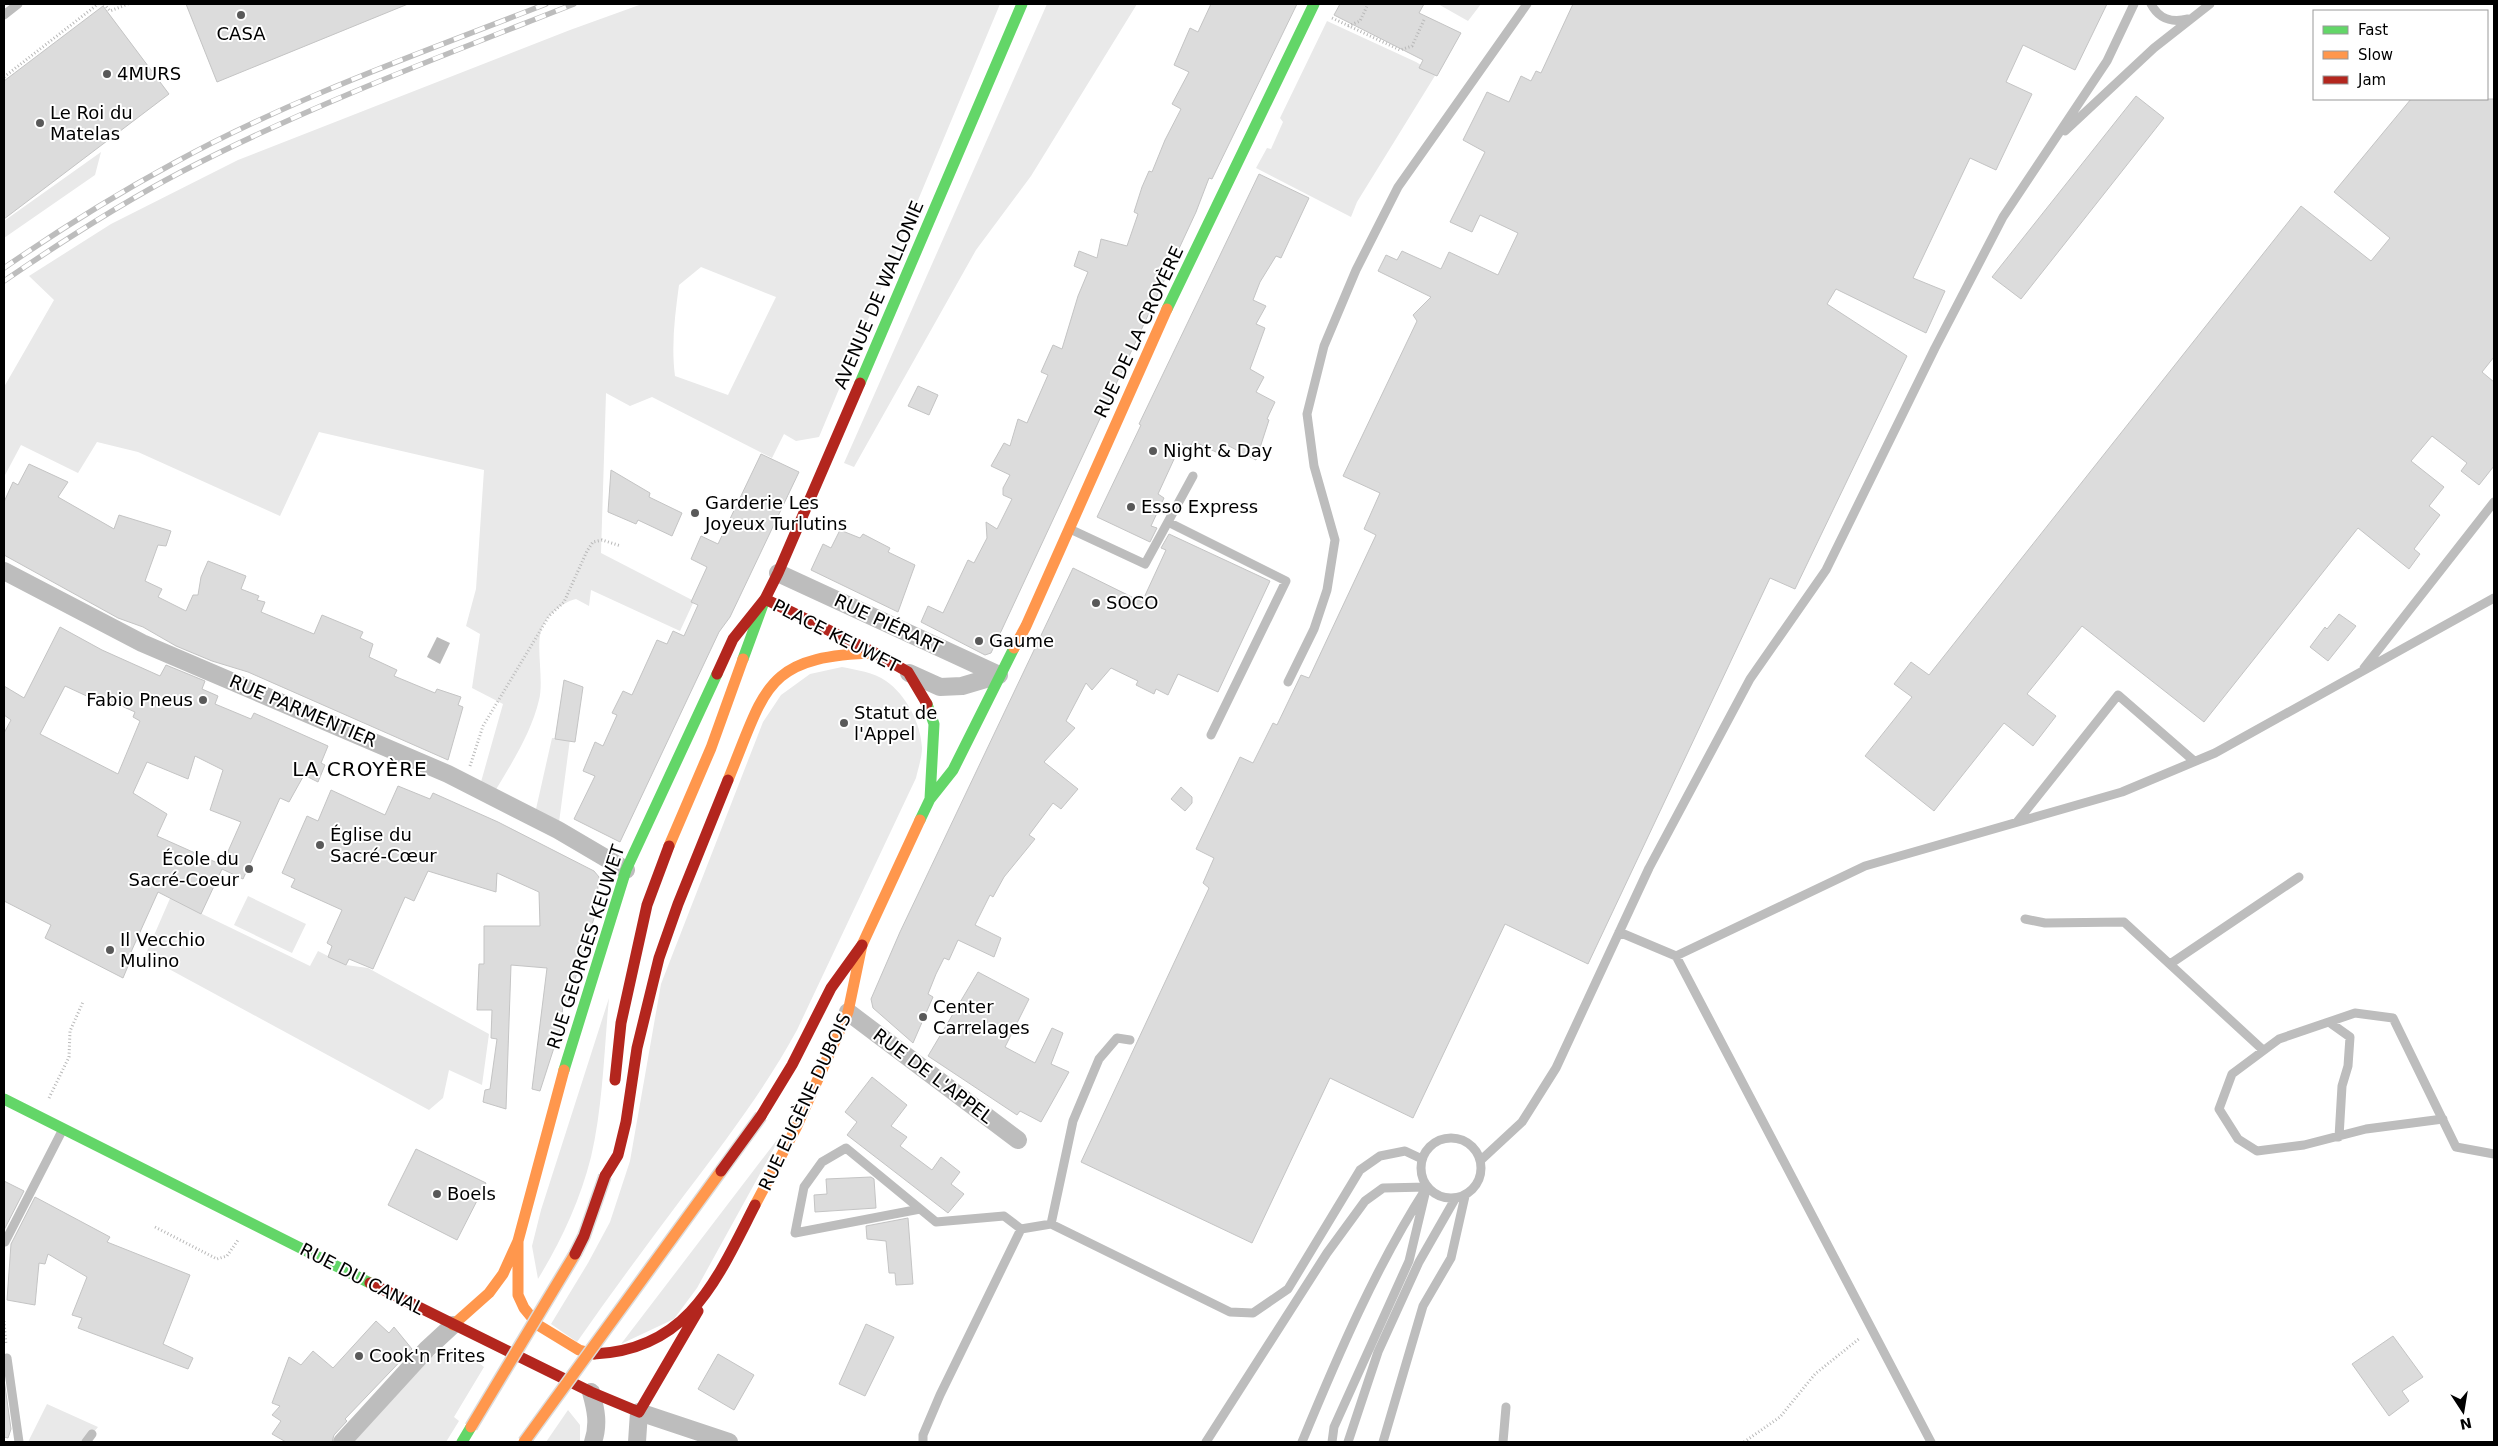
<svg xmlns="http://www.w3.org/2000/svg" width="2498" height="1446" viewBox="0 0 2498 1446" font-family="'DejaVu Sans',sans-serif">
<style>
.green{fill:#e9e9e9;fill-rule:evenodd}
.water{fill:#bbb}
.building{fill:#dcdcdc;stroke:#c4c4c4;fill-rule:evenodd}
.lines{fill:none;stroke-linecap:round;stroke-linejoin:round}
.path{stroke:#b8b8b8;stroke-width:3;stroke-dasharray:1 2.5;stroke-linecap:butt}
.lane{stroke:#bdbdbd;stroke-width:9}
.street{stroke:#bdbdbd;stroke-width:18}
.fast{stroke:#63d668;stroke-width:11}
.slow{stroke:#ff974d;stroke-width:11}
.jam{stroke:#b3261e;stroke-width:11}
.rail-casing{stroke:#bdbdbd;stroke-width:5.5}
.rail{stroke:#fff;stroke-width:4;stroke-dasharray:11;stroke-linecap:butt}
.slow-bridge-casing{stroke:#dbdbdb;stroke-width:14;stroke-linecap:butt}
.jam-bridge-casing{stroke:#dbdbdb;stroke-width:14;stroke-linecap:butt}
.slow-bridge{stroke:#ff974d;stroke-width:11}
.jam-bridge{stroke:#b3261e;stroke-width:11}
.poi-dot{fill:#595959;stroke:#fff;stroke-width:2}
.labels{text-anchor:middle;stroke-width:4;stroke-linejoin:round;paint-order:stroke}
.poi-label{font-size:18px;fill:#000;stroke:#fff;text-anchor:start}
.street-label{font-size:18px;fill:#000;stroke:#fff}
.quarter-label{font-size:20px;letter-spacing:1px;fill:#000;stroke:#fff}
</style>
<rect width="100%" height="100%" fill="#fff"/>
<path class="green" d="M642,4H1000L819,437L796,441L784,434L772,458L652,397L630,406L606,393L601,553L694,601L680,631L591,590L589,606L576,599C561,603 546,615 541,631C536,648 544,681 539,700C531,734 510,766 492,796L479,789L503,704L472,688L480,634L466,626L476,589L484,470L319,432L280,516L138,452L97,442L78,473L21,445L4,477V387L54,300L29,276L111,224L238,160L570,30ZM701,267L776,297L728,395L675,376C671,346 675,315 679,285Z
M1047,4H1137L1031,176L976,250L854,467L844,463Z
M1438,4H1481L1468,21Z
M1327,21L1416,62L1436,74L1357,202L1351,217L1256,168L1267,148L1271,149L1283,122L1280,118Z
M101,152L95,175L4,238V221Z
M842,667C856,670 874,672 886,681C906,695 921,723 922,748C922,757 918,769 916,778L797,1030C765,1089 725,1141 685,1194C648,1243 612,1292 577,1342L551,1324L588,1263L610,1222L630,1161L661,984L763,722L781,695L810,674Z
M552,738L570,739L558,830L534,818Z
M175,887L196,911L310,966L318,951L346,965L368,968L489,1034L482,1085L449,1070L443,1098L429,1110L145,956Z
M248,896L306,924L292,953L234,925Z
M609,998C604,1050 603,1106 591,1157C580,1201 561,1241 538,1279L532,1246L541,1210Z
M783,1132L697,1288L674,1319L621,1344Z
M450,1349H461L484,1367L454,1417L459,1421L446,1442H354L430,1357Z
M47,1404L98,1427L86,1442H28Z
M568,1410L580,1425V1442H546Z"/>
<path class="water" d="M437,637L450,643L440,664L427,657Z"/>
<path class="building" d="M186,4H408L217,82Z
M1211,4H1297L1212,179L1209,178L1196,212L991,653L985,655L921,622L928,606L943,613L968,560L974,563L987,538L986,522L997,529L1012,499L1003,495V488L1010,475L991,466L1004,443L1010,446L1018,419L1027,423L1048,375L1041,372L1053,345L1062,349L1078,296L1088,272L1074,266L1079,251L1097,258L1101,239L1127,246L1138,214L1134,212L1142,187L1149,171L1152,172L1165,140L1181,109L1172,104L1189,72L1174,65L1190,28L1198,32Z
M1340,4H1424L1419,13L1461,33L1437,76L1419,68L1423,60L1334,15Z
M1573,4H2107L2075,70L2023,45L2006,82L2032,94L1996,170L1970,158L1913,278L1945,291L1926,333L1836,289L1827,304L1907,356L1795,589L1770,578L1588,964L1505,924L1413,1118L1330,1078L1252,1243L1081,1162L1209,888L1203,883L1214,858L1196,849L1240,757L1253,763L1273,723L1277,725L1301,675L1309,678L1376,535L1364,529L1380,493L1343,476L1417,321L1413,315L1431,297L1378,271L1386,255L1397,260L1402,251L1441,269L1449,252L1498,275L1518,233L1480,215L1472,232L1450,222L1485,152L1463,140L1487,92L1509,102L1521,76L1531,81L1536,71L1541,73Z
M103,6L169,94L4,219V81Z
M2136,96L2164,118L2021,299L1992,277Z
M2411,99H2494V357L2482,372L2494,382V466L2479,485L2461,471L2467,463L2432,436L2411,461L2444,487L2429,506L2440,515L2414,549L2420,554L2409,569L2358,528L2204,722L2082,626L2027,694L2056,716L2033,746L2004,723L1934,811L1865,756L1912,697L1894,684L1911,662L1929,675L2301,206L2371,261L2390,238L2334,192Z
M1259,174L1309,198L1281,258L1276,256L1260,282L1253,300L1266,306L1256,324L1265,328L1250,369L1264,377L1256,392L1275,402L1267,419L1269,420L1256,460L1225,444L1220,454L1193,441L1190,448L1181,444L1158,494L1164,498L1151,526L1157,528L1150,542L1097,517L1141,425L1139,424Z
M918,386L938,395L929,415L908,406Z
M761,454L799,472L730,617L719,632L620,842L574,819L595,776L583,771L595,742L603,746L617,715L612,713L623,691L632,695L657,640L667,644L673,631L684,636L698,605L691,602L707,567L691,559L701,536L718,544Z
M29,464L68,482L58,497L114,529L119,515L171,531L166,546L158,545L145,581L162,589L158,597L186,611L193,595H198L201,577L208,561L246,576L241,589L259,596L257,600L265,602L261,612L314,634L322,615L363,632L360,638L373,644L369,657L397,670L394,676L435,693L437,689L461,697L458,705L463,707L448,760L248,672L212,661L176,646L143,627L118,618L4,555V502L13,482L18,485Z
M611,470L650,493L649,497L682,513L672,536L638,520L636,524L608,512Z
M840,530L860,538L863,534L890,548L888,552L915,565L898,612L811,570L823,544L831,548Z
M1169,534L1270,581L1218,692L1178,674L1168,695L1156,689L1154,694L1136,685L1138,681L1111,668L1092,690L1086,683L1066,721L1075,728L1044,762L1078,789L1061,809L1053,803L1029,835L1035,839L1004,877L993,897L990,895L975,925L1001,938L994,957L958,940L949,960L944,958L936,974L928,994L933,997L913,1043L873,1008L871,999L900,932L1073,568L1142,602L1166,550L1161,548Z
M2339,614L2356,626L2328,661L2310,647L2325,627L2327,629Z
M60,627L102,650L160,676L166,665L205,681L202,689L218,696L215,704L251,719L254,713L328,746L321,763L325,765L318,782L304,775L289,802L280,798L243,879L222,869L201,914L158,892L131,952L133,954L123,978L45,938L51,925L4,901V733L11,720L4,715V686L24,698ZM65,686L104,704L106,699L135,712L133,717L140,721L118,774L40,734ZM195,756L223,770L210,810L241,822L222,865L157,836L167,814L133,793L147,762L188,779Z
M564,680L583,687L575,742L555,739Z
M398,786L430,799L433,793L498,822L594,871L599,877L595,915L567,1005L563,1004L561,1026L540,1091L532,1089L547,968L511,965L506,1109L483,1102L485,1090L490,1089L497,1039L491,1038L492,1010H477L479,964H484V926H540L539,892L497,873L496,892L428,871L414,901L405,897L373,969L349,959L346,965L328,957L332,946L327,943L342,910L291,887L295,879L282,873L307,816L318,821L331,790L385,815Z
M1181,787L1192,797V803L1185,811L1171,799Z
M978,972L1029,999L1005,1047L1035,1063L1052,1028L1063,1033L1051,1064L1069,1072L1041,1122L1020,1111L1017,1115L928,1056Z
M872,1077L907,1105L891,1126L907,1137L900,1146L932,1170L941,1157L960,1172L951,1184L964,1194L948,1213L847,1135L857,1122L845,1112Z
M416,1149L486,1183L457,1240L388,1205Z
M871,1177L874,1179L876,1208L815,1212L814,1195L827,1194L826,1179Z
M4,1181L24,1191L4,1230Z
M35,1197L110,1237L107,1242L190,1275L163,1344L193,1358L188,1369L78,1328L82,1318L72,1315L87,1277L48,1254L45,1264L39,1263L35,1305L7,1300L11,1244Z
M908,1218L913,1284L896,1285L895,1273H889L886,1241L867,1239L866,1226Z
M376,1321L389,1333L394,1327L412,1349L345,1419L347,1421L334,1435L332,1442H286L272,1434L281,1421L272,1415L280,1406L272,1403L289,1357L301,1365L313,1351L333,1368Z
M866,1324L894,1337L865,1396L839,1384Z
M2393,1336L2423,1377L2402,1391L2409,1401L2389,1416L2352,1364Z
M718,1354L754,1375L734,1410L698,1389Z
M4,1379L11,1429L8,1438L4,1437Z"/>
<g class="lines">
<path class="path" d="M104,4L110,11L128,4
M1332,18L1400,50L1412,46L1424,20
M1348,26L1360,21L1368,4
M4,77L98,4
M470,766L483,726L549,616L564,602L587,551L593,542L602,540L621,546
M49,1098L69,1057L70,1031L83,1002
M155,1227L217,1259L227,1256L238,1240
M4,1321L6,1345
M1744,1442L1780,1417L1815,1374L1860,1338"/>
<path class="lane" d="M2151,4C2159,19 2171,23 2188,19
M4,15L18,4
M2065,131L2154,48L2210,4
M1168,522L1286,581L1211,735
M1072,530L1145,564L1193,476
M2364,668L2494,502
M1288,682L1314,629L1327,590L1335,540L1314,466L1307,414L1324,346L1356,270L1398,187L1527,4
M2017,822L2118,695L2194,761
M2025,919L2045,923L2124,922L2263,1050
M1619,932L1676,956L1865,866L2122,792L2215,753L2494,598
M1676,956L1931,1442
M2170,964L2299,877
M2329,1022L2350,1037L2348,1066L2342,1086L2339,1137
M2443,1119L2366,1129L2304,1145L2257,1151L2238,1139L2219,1109L2232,1074L2279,1039L2355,1013L2393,1018L2456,1147L2494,1154
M1421 1168a30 30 0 1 1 60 0a30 30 0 1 1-60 0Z
M1481,1160L1522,1122L1556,1068L1649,868L1750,679L1826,570L1935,348L2003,217L2107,61L2134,4
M920,1209L795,1233L804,1187L822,1162L846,1148L936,1222L1004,1216L1021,1229
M1051,1224L1230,1312L1253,1313L1288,1289L1360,1170L1380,1156L1405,1151L1422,1159
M5,1242L62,1131
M7,1358L19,1442
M86,1442L92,1434
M923,1442V1435L940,1395L1021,1229L1051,1224L1073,1121L1099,1059L1117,1038L1130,1040
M1206,1442L1327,1253L1365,1201L1383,1188L1427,1187
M1302,1442C1338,1355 1376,1266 1427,1187
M1332,1442L1334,1427L1409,1261L1425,1194
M1348,1442L1378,1352L1419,1262L1455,1199
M1383,1442L1423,1306L1451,1258L1465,1196
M1503,1442L1506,1407"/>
<path class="street" d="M4,571L142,643L448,774L558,830L626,870
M778,573L999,675
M909,673L940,687L962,686L999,675
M848,1012L1018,1140
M591,1392C596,1410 599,1424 593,1442
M342,1442L427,1349L453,1325
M637,1442L639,1412L729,1442"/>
<path class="fast" d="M1167,309L1314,4
M860,383L1022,4
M743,659L765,599
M927,704L934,724L930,799
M920,820L930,799L953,770L1014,648
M564,1070L626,870L717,674
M4,1099L370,1283
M462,1442L471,1427"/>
<path class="slow" d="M1014,648L1026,626L1167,309
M728,780C766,688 764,656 875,653
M669,846L711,748L743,659
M564,1070L518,1241V1295L524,1308L538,1325L579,1350L594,1354
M755,1205L796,1128L848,1012L862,945L920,820
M453,1325L489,1293L503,1274L518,1241"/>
<path class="jam" d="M765,599L875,653L908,672L927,704
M717,674L733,639L765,599L778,573L860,383
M615,1080L621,1023L647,905L669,846
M761,1116L792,1065L831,988L862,945
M605,1176L618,1155L626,1122L637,1048L659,958L678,904L728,780
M370,1283L591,1392L639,1412L698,1311
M594,1354C689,1350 717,1279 755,1205"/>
<defs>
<path id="rail" d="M4,268C59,230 115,195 174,163C292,98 421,53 546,4
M4,281C61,242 120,204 181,172C308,106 442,56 574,4"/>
</defs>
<use href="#rail" class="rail-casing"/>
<use href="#rail" class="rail"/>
<defs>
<path id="slow-bridge" d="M471,1427L575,1254
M524,1442L721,1171"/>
<path id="jam-bridge" d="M721,1171L761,1116
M575,1254L584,1236L605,1176"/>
</defs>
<use href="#slow-bridge" class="slow-bridge-casing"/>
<use href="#jam-bridge" class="jam-bridge-casing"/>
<use href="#slow-bridge" class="slow-bridge"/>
<use href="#jam-bridge" class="jam-bridge"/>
</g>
<g class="poi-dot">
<circle cx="241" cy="15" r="5"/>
<circle cx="107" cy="74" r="5"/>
<circle cx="40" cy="123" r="5"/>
<circle cx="1153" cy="451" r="5"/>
<circle cx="1131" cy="507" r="5"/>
<circle cx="695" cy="513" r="5"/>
<circle cx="1096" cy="603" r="5"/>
<circle cx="979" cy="641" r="5"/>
<circle cx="203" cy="700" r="5"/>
<circle cx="844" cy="723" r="5"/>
<circle cx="320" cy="845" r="5"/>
<circle cx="249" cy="869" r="5"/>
<circle cx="110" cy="950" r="5"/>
<circle cx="923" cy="1017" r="5"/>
<circle cx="437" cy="1194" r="5"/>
<circle cx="359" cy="1356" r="5"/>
</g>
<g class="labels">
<g class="poi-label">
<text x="241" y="40" text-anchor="middle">CASA</text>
<text x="117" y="80">4MURS</text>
<text x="50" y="119">Le Roi du<tspan x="50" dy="21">Matelas</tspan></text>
<text x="1163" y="457">Night &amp; Day</text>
<text x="705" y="509">Garderie Les<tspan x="705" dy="21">Joyeux Turlutins</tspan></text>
<text x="1141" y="513">Esso Express</text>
<text x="1106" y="609">SOCO</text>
<text x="989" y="647">Gaume</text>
<text x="193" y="706" text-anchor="end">Fabio Pneus</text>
<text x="854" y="719">Statut de<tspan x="854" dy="21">l'Appel</tspan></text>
<text x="330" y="841">Église du<tspan x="330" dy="21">Sacré-Cœur</tspan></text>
<text x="239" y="865" text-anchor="end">École du<tspan x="239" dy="21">Sacré-Coeur</tspan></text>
<text x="120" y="946">Il Vecchio<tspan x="120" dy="21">Mulino</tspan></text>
<text x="933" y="1013">Center<tspan x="933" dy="21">Carrelages</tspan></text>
<text x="447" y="1200">Boels</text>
<text x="369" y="1362">Cook'n Frites</text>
</g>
<g class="street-label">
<text transform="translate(879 295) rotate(-67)" y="6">AVENUE DE WALLONIE</text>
<text transform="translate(1139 332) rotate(-65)" y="6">RUE DE LA CROYÈRE</text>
<text transform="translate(888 624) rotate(25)" y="6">RUE PIÉRART</text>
<text transform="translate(836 636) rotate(27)" y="6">PLACE KEUWET</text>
<text transform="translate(303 711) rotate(23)" y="6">RUE PARMENTIER</text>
<text transform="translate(586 947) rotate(-72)" y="6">RUE GEORGES KEUWET</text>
<text transform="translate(933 1076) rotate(37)" y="6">RUE DE L'APPEL</text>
<text transform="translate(805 1102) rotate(-65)" y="6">RUE EUGÈNE DUBOIS</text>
<text transform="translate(362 1279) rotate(27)" y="6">RUE DU CANAL</text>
</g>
<g class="quarter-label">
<text x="360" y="776">LA CROYÈRE</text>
</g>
</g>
<rect width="2498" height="1446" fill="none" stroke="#000000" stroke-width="10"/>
<rect x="2313" y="10" width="175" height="90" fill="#ffffff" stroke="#999999"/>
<rect x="2323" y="26" width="25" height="8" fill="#63d668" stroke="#999999"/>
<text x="2358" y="35" font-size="15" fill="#000000">Fast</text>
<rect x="2323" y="51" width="25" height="8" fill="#ff974d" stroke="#999999"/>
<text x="2358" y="60" font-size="15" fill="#000000">Slow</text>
<rect x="2323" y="76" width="25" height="8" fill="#b3261e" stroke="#999999"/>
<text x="2358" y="85" font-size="15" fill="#000000">Jam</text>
<g transform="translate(2463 1411) rotate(168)" stroke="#ffffff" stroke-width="4" paint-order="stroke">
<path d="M0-4L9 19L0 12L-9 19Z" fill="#000000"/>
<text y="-8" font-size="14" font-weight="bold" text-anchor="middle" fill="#000000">N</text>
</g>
</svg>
